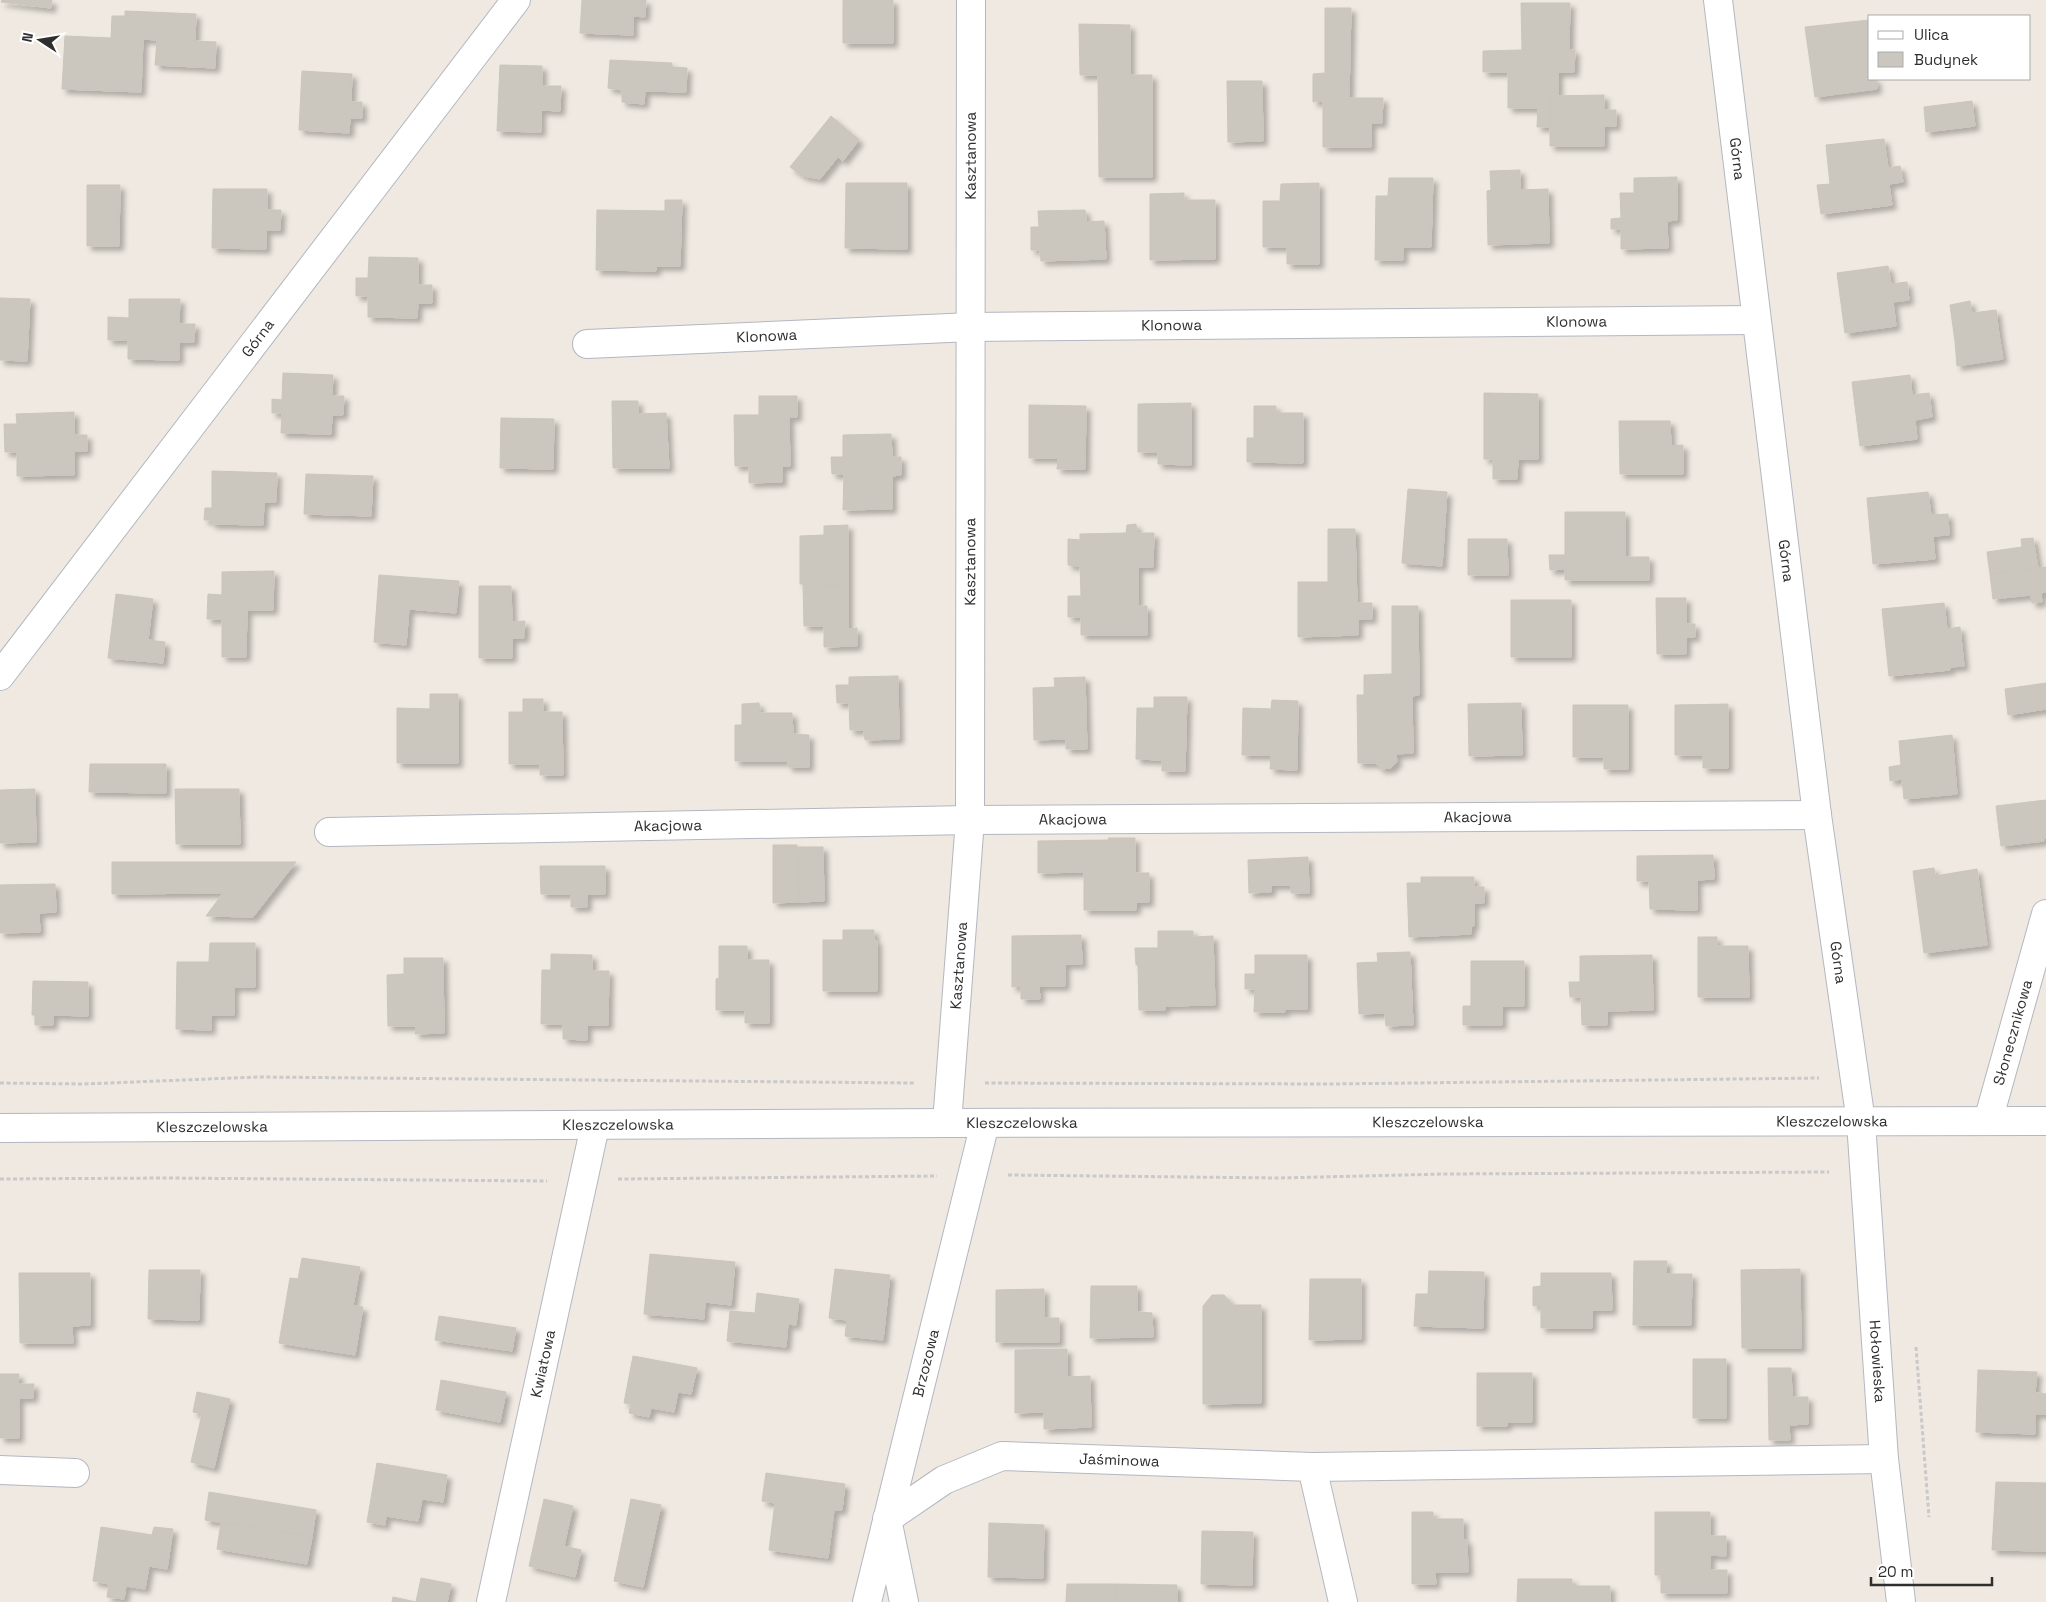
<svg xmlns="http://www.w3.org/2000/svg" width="2046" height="1602" viewBox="0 0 2046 1602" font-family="'Space Grotesk',sans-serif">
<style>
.building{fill:#cbc7bf;stroke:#cbc5ba;filter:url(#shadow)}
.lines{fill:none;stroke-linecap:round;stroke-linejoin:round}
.minor-casing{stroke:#b4b7c1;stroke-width:30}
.secondary-casing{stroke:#b4b7c1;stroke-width:30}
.path{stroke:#c9c9c9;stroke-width:3;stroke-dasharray:4 2.5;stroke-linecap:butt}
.minor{stroke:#fff;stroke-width:28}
.secondary{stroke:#fff;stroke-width:28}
.labels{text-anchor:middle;stroke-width:4;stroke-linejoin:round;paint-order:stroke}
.street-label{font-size:15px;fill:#2e2e2e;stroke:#fff}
</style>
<defs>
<filter id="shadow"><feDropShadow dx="4.5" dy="4.5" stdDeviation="2.5" flood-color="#0004"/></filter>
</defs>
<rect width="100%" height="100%" fill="#efe9e1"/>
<path class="building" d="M2,0H52L51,8L1,2Z
M582,0H646L645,17L633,16V35L580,33Z
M843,0H893V43H843Z
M1521,3H1570L1569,50H1522Z
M1325,8H1351L1349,98H1383L1382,123H1371V147H1323V101L1313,102V74L1325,73Z
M125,11L196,14L195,41L216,42L215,68L155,65L157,40L143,39L141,92L62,89L65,36L111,38L112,16H125Z
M1869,20L1870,79H1876L1877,89L1815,97L1805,27Z
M1079,24L1130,25V75H1152V177H1099L1098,75H1080Z
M1522,50H1575L1574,72H1483V51Z
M610,60L672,63V67L687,68L686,92L645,91L644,104L622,102V90L608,88Z
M500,65L542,66V86H561L560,111L541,110V132L497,131Z
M302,71L352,74L351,102H362V118H350L349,133L299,130Z
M1508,72H1558V96H1550V127H1537L1538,108H1508Z
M1227,81H1262L1263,141L1228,142Z
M1604,95V110H1616V126H1604V146H1550V96Z
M1972,101L1975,126L1926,132L1924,107Z
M831,116L859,140L843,161L838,157L820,179L803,176L790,167Z
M1884,139L1888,168L1900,166L1903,182L1889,184L1892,205L1821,214L1817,185L1830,184L1826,145Z
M1520,170V190L1548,189L1549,243L1488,245L1487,191L1491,190L1490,171Z
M1677,177V220L1667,221L1668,248L1621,249V229H1611V219L1621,218L1620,193H1634V178Z
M1389,178H1433L1431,247H1403V260H1375L1376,196H1388Z
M846,183H907V249L845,248Z
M1319,183V264H1287V247H1263V201H1280L1281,184Z
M87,185H120L119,246H87Z
M213,189H267V210H281L280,230H266V249L212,248Z
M1184,193V200H1215V259L1150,260V194Z
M665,200H682L680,266H656V271L596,270L597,210L665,211Z
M1085,210L1086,222L1104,221L1106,259L1041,261L1040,250H1031V227H1039L1038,211Z
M369,257L418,258V285H432V303H418L417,318L368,317V296H356V278H368Z
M1888,266L1891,284L1907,282L1909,300L1893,302L1896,326L1845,333L1837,273Z
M0,298L30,299L27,361L0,360Z
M129,299H180L179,324H195L194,342H179V360L128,359V340H108V317L129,318Z
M1970,301L1972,313L1996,310L1999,335L1955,341L1950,305Z
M1999,335L2003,359L1957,366L1955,341Z
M283,373L333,375L332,396H344L343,415H332L331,434L281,433L282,413H272V399L282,400Z
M1910,375L1912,395L1929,393L1932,417L1915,420L1917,439L1860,446L1852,382Z
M1484,393L1538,394V459H1518L1517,479H1493V459H1484Z
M759,396H797V417H789L790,466H782V482L749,483V466H735L734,415H759Z
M612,401H638V414L666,413L669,468H613Z
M1191,403V465L1158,464V452H1138V404Z
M1029,405L1086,406L1085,469H1057L1058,458H1029Z
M1254,406H1276V413H1303V463L1247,462V438H1254Z
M74,412V435H87V451H74V475L17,476V452H5L4,424H17L16,414Z
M501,418L554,419L553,469L500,468Z
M1619,421H1670L1671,446L1683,445V474H1620Z
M891,434L892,457H901V475L892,476V509L843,510L844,474H832L831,457H843V435Z
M212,471L277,473L276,502H264L263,525L212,524L211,520H204L205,508H212Z
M306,474L373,476L371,516L304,514Z
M1408,489L1447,492L1442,566L1402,563Z
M1928,492L1931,515L1948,514L1949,535L1933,536L1935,559L1873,564L1867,498Z
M1565,512H1625V557H1649V580H1565V569L1550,570L1549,555H1565Z
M1136,524L1137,533H1154L1153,567H1138V606H1147V635H1081V617H1068V596H1081L1080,566L1068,565V539L1080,540V534L1126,533L1127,525Z
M848,525V585L824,586V584H800V536L824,535V526Z
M1328,529H1355L1357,603H1372V619H1358V635L1298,637V582H1328Z
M2033,538L2038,568L1990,574L1987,552L2022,547L2021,539Z
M1468,539H1507L1508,575H1468Z
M2046,567V592L2041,593L2042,602L2032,603L2031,595L1993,599L1990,574Z
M274,571L273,610H247L246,657H222V619H207L208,594L222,595V572Z
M379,575L459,581L456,613L409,609L406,645L374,642Z
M803,584L848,585V629L857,628V646L824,647V626H804Z
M479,586H511L512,622L525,621L524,638H512V658H479Z
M116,594L153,599L148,640L165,642L163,663L108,658Z
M1656,598H1686V624H1695V637H1686V654H1657Z
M1511,600H1571V657H1511Z
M1944,603L1947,629L1960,627L1964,666L1950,667V670L1889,676L1882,609Z
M1392,606H1418L1419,695L1412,696L1413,753L1396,754L1397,762L1391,768L1381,769L1375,763H1358L1357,695H1364V675L1392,674Z
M898,676L899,739L865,740L864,730H850L849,703H837L836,685H849V677Z
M1085,677L1087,749H1066V739L1034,740L1033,688L1055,687L1054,678Z
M2046,683V709L2008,715L2005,689Z
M430,694H458V763H397V708L430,709Z
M1154,697H1187L1185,771H1162V760L1136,759L1137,708H1154Z
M523,699H543V712H562L563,775H540V764H509V712H523Z
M1272,700L1298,701L1297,770L1270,769L1271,755H1242L1243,708L1271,709Z
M759,703L760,713H792L793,734L809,735V767H788V761H735V725H742V704Z
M1521,703L1522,755L1469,756L1468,704Z
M1728,704V768H1703V755H1675V705Z
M1573,705H1628V769H1604V757H1573Z
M1952,735L1957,794L1904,799L1902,779L1890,781L1889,767L1901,765L1899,741Z
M90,764H166V793L89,792Z
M35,789L36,842L0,843V790Z
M175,789H239L240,844H176Z
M2046,800V834L2044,841L2001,846L1996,806Z
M1108,838H1135V873H1149V902H1136V910H1084V872L1038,873V841L1109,840Z
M773,845H797L799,902L773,903Z
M798,847H823L824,901L799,902Z
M1713,855L1714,879L1697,880V910L1650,909L1649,881H1637V856Z
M1308,857L1309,893H1291V885H1271V892L1249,893L1248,860Z
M112,862H296L253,917L206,916L223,893L112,894Z
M540,866H605V894H587V907H571V894H541Z
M1934,868L1935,876L1977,869L1987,945L1924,953L1913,871Z
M1421,877H1474V887H1484V903H1474V926L1471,927V934L1409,937L1407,883H1421Z
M55,884L56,912L39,913L40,932L0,933V885Z
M843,930H874V939L877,941V991H823V940H843Z
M1158,931H1193V937L1213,936L1215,1005L1165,1006V1010H1139L1138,965H1136L1135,948H1158Z
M1081,935L1082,964H1065V986H1039L1040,999H1021V986L1012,987V936Z
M1698,937H1717V946H1748L1749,997H1698Z
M210,943H255V987H234V1015H211V1030L176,1029L177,962H209Z
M719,946H747V960H769V1023H745V1010H716V979L719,978Z
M1410,952L1413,1025L1386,1026L1385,1013L1359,1014L1357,963L1378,962L1377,953Z
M551,954L592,955V971H609L608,1025H587V1040L563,1039V1024H541L542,970H551Z
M1255,955H1307V1009H1285V1012H1254L1255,989H1245V974H1255Z
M1652,955L1653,1010L1607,1011V1025H1582L1581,997H1570L1569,982H1580V956Z
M404,958H443L444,1033L415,1034L416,1026H388L387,975L404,974Z
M1471,961H1524V1006H1502V1025H1463V1006H1471Z
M33,981L88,982V1016L53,1015V1025H35V1015H32Z
M650,1254L735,1262L731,1305L705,1302L704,1319L644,1314Z
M302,1258L360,1267L353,1306L363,1307L355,1355L279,1343L290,1278L298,1279Z
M1634,1261H1667L1666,1274H1692L1691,1325H1633Z
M835,1269L890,1275L883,1340L845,1336L847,1320L829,1318Z
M1800,1269L1801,1348H1742L1741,1270Z
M149,1270H200L199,1320L148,1319Z
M1429,1271L1484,1272L1483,1328L1414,1326L1416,1294H1428Z
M19,1273H90V1325L72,1326L73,1343H20Z
M1541,1273H1611L1612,1310H1592V1328H1541V1305L1533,1306V1287L1541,1286Z
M1310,1279H1361V1339L1309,1340Z
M1091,1286H1137V1312L1152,1313L1153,1337L1090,1338Z
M1044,1289V1318H1059V1342H996V1290Z
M757,1293L799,1299L796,1325L788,1324L786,1347L727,1341L730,1311L755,1313Z
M1212,1295H1224L1233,1305H1261V1403L1203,1404V1306Z
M439,1316L516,1328L512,1351L435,1340Z
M1067,1349V1377L1090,1376L1091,1427L1044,1429V1412L1015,1413V1350Z
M633,1356L697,1368L691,1394L678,1392L674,1412L651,1408L649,1417L629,1413L631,1404L624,1403Z
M1693,1359H1726V1418H1693Z
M1768,1368H1791L1792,1397H1808V1424L1789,1425L1790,1440H1769Z
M1978,1370L2037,1372L2035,1393L2046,1394V1414H2035V1434L1976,1432Z
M1477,1373H1532V1422H1507V1426H1477Z
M0,1374H19L18,1384H34L33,1398H19V1438H0Z
M441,1380L506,1392L500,1422L436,1410Z
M197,1392L230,1399L214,1468L191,1462L202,1414L193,1412Z
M377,1463L447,1475L443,1502L422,1499L418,1521L386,1516L385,1525L367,1522Z
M766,1473L845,1484L842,1510H834L828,1558L769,1550L775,1503L762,1501Z
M1996,1482L2046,1483V1551L1992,1550Z
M209,1492L316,1510L312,1537L205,1520Z
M544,1499L573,1506L564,1546L581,1550L575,1577L529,1566Z
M631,1499L661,1505L643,1587L614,1581Z
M1412,1512H1433V1519H1463V1540H1467L1468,1572H1435L1436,1584H1412Z
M1655,1512H1710V1536H1726V1556L1710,1555V1570H1727V1593H1661V1575H1655Z
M221,1522L312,1537L307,1564L217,1549Z
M989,1523L1044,1525L1043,1578L988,1577Z
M101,1527L152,1535L154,1527L173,1529L167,1569L149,1566L145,1589L126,1586L124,1599L107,1597L109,1584L93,1581Z
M1202,1531L1253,1532L1252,1585L1201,1584Z
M421,1578L451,1584L447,1602H392L393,1597L416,1602Z
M1518,1579H1572V1586H1610V1602H1517Z
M1067,1584H1116V1602H1066Z
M1116,1584L1177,1585V1602H1116Z"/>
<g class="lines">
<defs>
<g id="minor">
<path id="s1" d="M1718,0L1817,815L1861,1122L1884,1459L1901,1602"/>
<path id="s2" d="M587,344L972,327L1756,320"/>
<path id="s3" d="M0,676L516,0"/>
<path id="s4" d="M329,832L970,820L1817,815"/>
<path id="s5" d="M1988,1121L2046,914"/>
<path id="s6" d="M947,1123L970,820L971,0"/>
<path d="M1312,1467L1884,1459"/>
<path d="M0,1470L75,1473"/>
<path id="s7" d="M491,1602L595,1126"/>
<path id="s8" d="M867,1602L985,1123"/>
<path id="s9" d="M904,1602L887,1519L944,1480L1002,1456L1312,1467L1343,1602"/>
</g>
<g id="secondary">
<path id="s10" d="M0,1128L947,1123L2046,1121"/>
</g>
</defs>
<use href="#minor" class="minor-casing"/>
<use href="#secondary" class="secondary-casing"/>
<path class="path" d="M0,1083L83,1084L259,1077L914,1083
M985,1083L1331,1084L1819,1078
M1008,1175L1279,1178L1445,1174L1829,1172
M0,1179L165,1178L547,1181
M618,1179L937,1176
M1916,1347L1929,1517"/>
<use href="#minor" class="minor"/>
<use href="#secondary" class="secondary"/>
</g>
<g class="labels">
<g class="street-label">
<text dy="5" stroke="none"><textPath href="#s6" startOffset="968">Kasztanowa</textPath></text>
<text dy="5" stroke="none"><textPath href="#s1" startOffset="160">Górna</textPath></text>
<text dy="5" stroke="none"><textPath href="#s2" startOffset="990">Klonowa</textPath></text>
<text dy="5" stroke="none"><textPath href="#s2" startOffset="585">Klonowa</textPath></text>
<text dy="5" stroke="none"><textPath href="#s2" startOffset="180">Klonowa</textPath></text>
<text dy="5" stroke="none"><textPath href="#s3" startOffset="425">Górna</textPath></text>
<text dy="5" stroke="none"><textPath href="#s1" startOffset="565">Górna</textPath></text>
<text dy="5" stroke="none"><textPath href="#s6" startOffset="562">Kasztanowa</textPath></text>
<text dy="5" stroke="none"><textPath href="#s4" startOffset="1149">Akacjowa</textPath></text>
<text dy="5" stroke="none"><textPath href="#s4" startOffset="744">Akacjowa</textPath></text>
<text dy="5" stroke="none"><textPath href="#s4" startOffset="339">Akacjowa</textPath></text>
<text dy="5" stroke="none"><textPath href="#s1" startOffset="970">Górna</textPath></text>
<text dy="5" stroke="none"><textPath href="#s6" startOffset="158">Kasztanowa</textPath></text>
<text dy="5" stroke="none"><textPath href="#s5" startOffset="92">Słonecznikowa</textPath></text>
<text dy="5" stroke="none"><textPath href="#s10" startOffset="1428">Kleszczelowska</textPath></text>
<text dy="5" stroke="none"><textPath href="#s10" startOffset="1832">Kleszczelowska</textPath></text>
<text dy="5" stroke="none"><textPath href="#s10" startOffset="1022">Kleszczelowska</textPath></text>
<text dy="5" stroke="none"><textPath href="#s10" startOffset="618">Kleszczelowska</textPath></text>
<text dy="5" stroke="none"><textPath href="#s10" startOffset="212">Kleszczelowska</textPath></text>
<text dy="5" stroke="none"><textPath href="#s8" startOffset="246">Brzozowa</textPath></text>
<text dy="5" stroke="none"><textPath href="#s1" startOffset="1371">Hołowieska</textPath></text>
<text dy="5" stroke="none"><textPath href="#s7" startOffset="244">Kwiatowa</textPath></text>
<text dy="5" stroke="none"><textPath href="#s9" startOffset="334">Jaśminowa</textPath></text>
</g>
</g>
<rect x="1868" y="15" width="162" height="65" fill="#ffffff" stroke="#ababab"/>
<rect x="1878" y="31" width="25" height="8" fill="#ffffff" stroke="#ababab"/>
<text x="1914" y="40" font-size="15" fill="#2e2e2e">Ulica</text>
<rect x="1878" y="52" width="25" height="15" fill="#cbc7bf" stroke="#ababab"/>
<text x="1914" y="65" font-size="15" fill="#2e2e2e">Budynek</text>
<g transform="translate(40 40) rotate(282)" stroke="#ffffff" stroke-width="4" paint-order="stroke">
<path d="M0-4L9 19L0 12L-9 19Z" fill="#2e2e2e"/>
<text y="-8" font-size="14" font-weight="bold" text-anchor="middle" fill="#2e2e2e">N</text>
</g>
<path d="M1871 1577v8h121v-8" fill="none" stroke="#2e2e2e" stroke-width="2.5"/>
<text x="1878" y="1577" font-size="15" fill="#2e2e2e" stroke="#ffffff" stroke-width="4" paint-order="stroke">20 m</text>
</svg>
